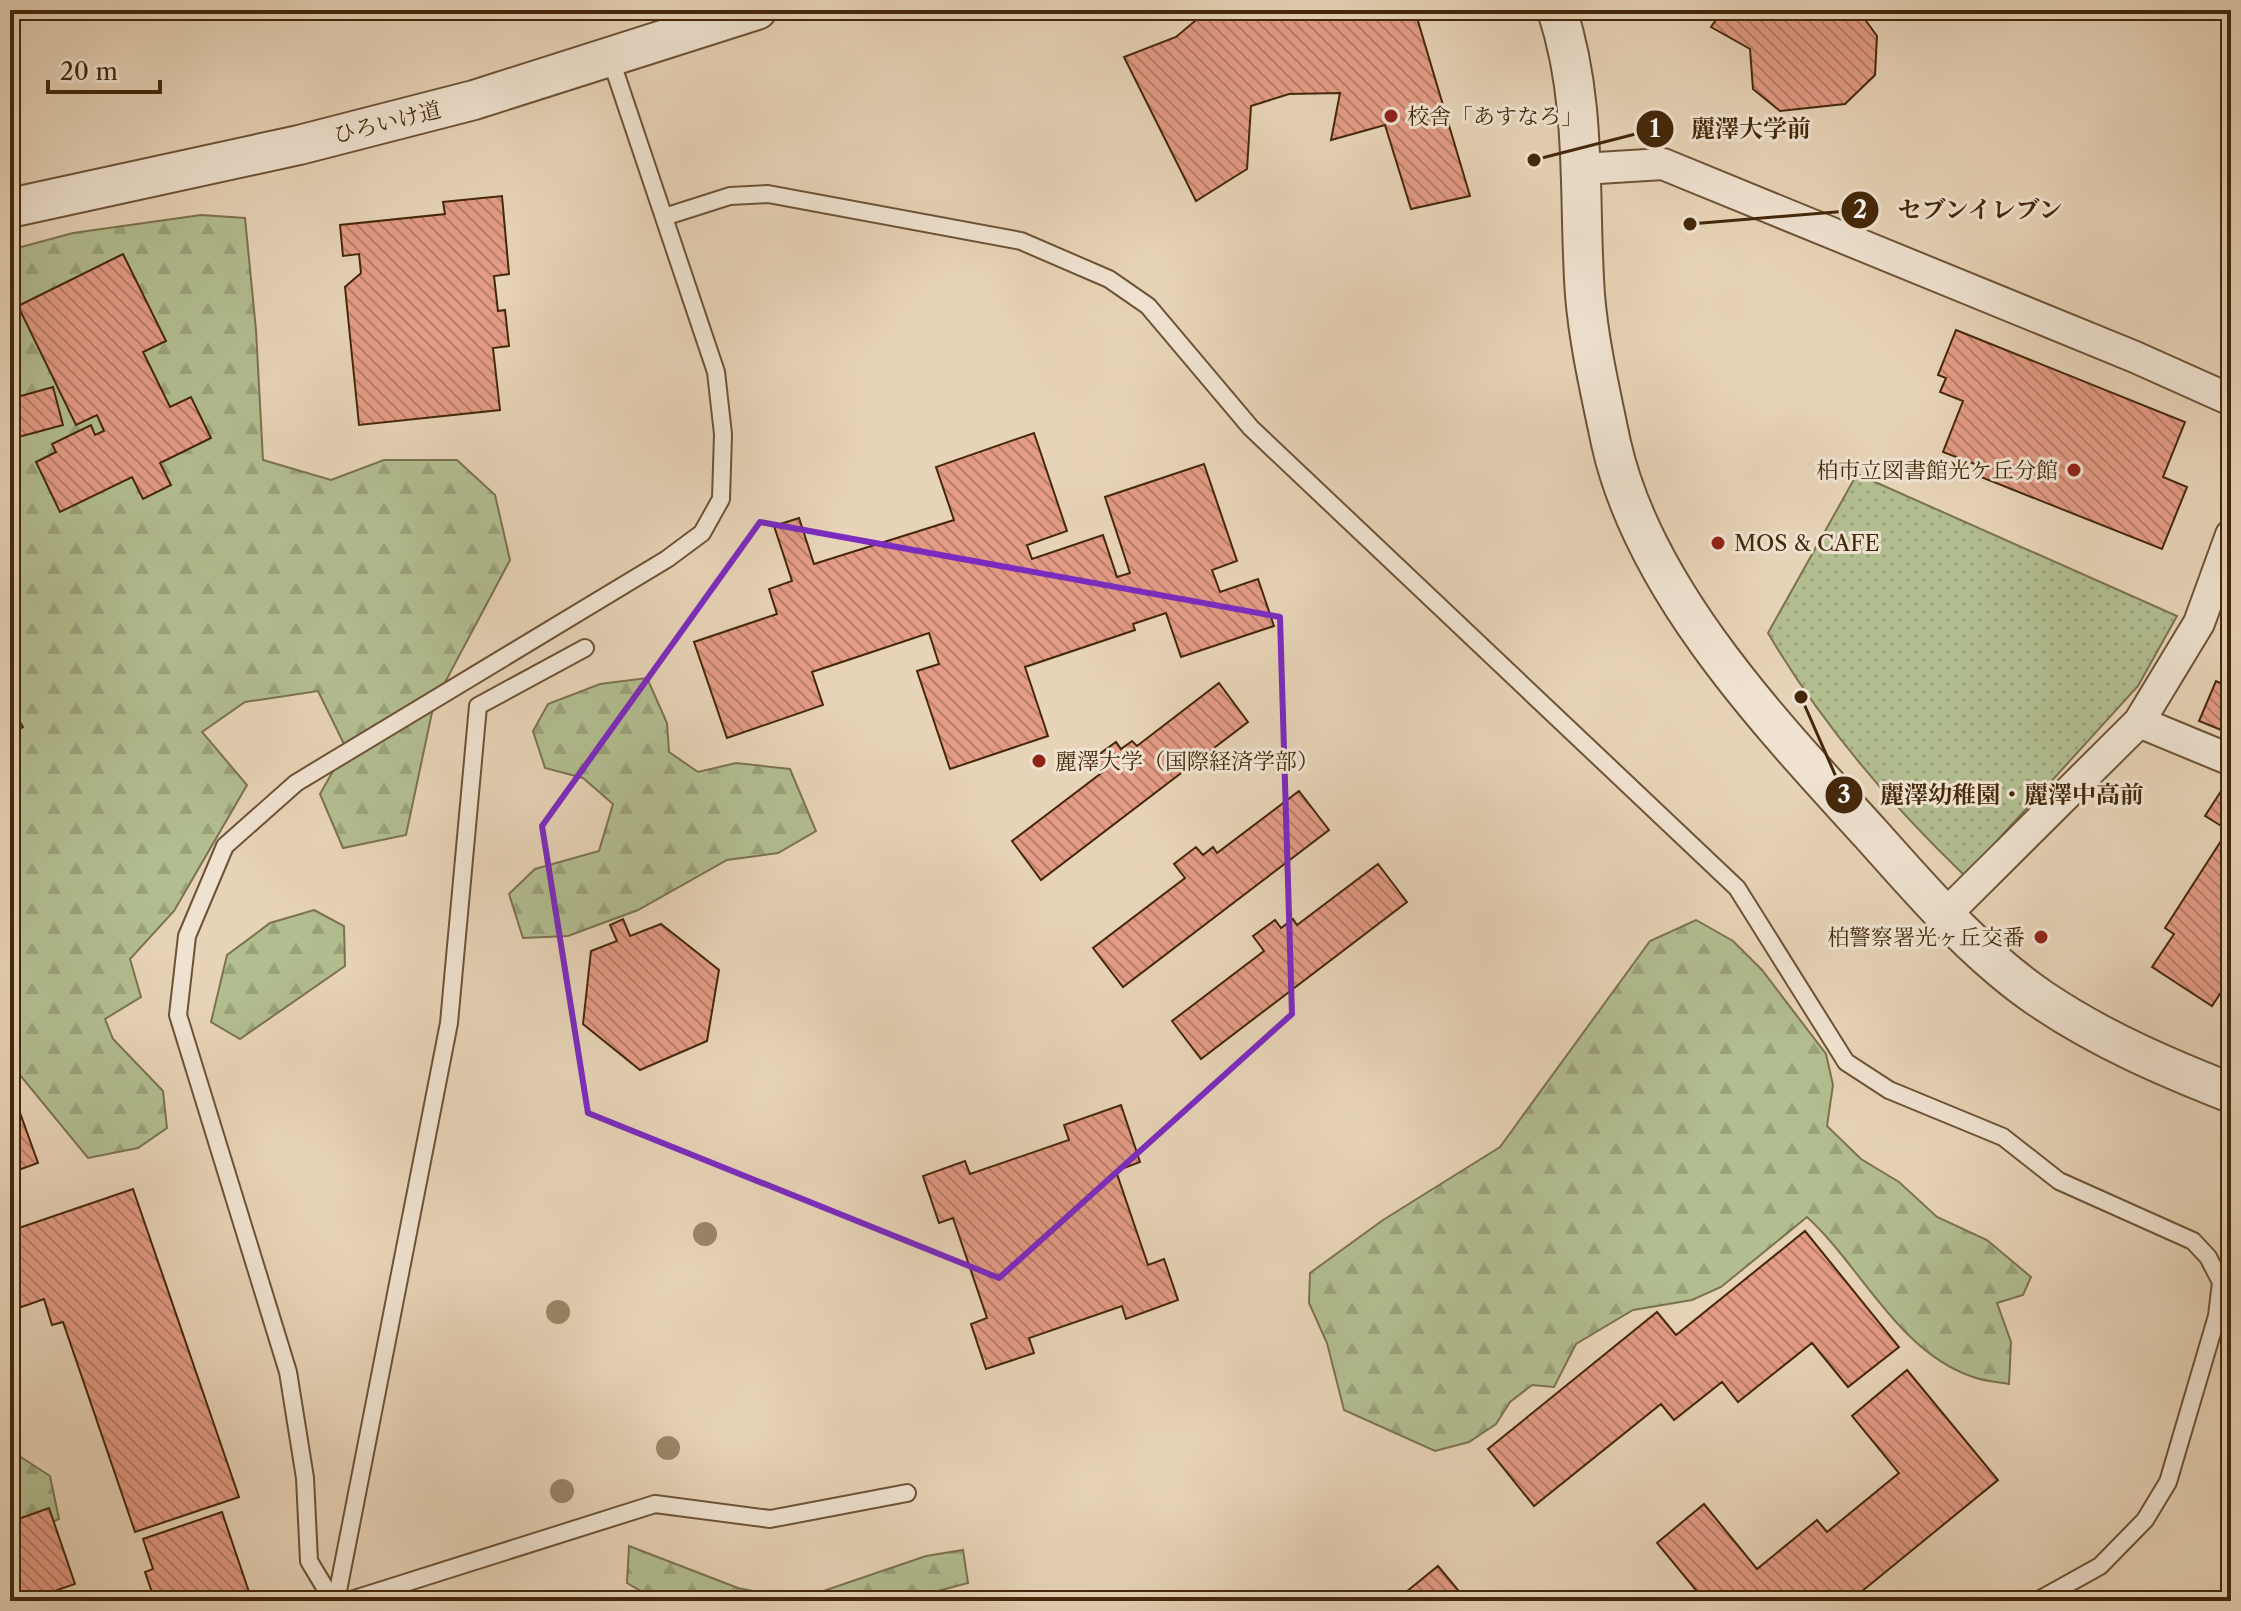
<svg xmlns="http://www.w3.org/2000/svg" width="2241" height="1611" viewBox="0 0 2241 1611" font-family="'Libre Caslon Text','Noto Serif JP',serif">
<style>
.forest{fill:url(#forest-firs);stroke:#7b724d;stroke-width:2}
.park{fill:url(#park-dots);stroke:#7b724d;stroke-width:2}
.building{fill:url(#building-back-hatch);stroke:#44280a;stroke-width:2}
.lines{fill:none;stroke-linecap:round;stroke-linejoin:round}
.service-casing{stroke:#6d5335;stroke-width:20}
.minor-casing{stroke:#6d5335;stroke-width:34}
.tertiary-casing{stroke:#6d5335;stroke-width:42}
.service{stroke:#efe2d0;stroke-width:16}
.minor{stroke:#efe2d0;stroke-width:30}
.tertiary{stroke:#efe2d0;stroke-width:38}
.tree{fill:#998567}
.marked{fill:none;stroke:#7b2cbf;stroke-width:6;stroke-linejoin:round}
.poi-dot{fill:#8f2418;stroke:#efe2d0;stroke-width:3}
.labels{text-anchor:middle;stroke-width:6;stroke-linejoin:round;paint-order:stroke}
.poi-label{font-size:22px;fill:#44280a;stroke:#efe2d0;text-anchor:start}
.street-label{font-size:22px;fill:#44280a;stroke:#efe2d0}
.leader{fill:none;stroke:#44280a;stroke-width:3}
.callout-dot{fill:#44280a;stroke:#efe2d0;stroke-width:3}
.mark-label{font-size:24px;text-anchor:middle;font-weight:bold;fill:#fff}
.callout-label{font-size:24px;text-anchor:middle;font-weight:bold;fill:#44280a;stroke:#efe2d0;stroke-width:6;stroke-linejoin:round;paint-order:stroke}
</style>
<defs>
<pattern id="forest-firs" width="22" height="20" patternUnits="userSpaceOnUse" patternTransform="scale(2)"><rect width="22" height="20" fill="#b2bd90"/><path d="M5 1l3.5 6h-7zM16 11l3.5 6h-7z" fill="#9aa27b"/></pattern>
<pattern id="park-dots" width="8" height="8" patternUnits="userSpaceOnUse" patternTransform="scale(2)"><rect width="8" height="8" fill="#b2bd90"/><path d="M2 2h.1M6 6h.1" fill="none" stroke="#9aa27b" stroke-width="1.8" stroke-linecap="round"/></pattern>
<pattern id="building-back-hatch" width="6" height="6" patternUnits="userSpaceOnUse" patternTransform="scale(2)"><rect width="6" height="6" fill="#e39b85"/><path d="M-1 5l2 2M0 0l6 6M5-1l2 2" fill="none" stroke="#ba7e6b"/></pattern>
</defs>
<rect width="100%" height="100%" fill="#e7d3b7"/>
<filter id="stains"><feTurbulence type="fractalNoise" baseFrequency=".0025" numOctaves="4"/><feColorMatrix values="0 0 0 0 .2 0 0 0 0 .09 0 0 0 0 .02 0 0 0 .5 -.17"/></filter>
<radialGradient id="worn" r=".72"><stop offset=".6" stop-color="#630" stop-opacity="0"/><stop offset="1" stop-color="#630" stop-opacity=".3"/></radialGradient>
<path class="forest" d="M201,215L245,218L256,330L263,460L331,480L384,460H457L495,495L510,560L434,703L406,835L343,848L320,794L346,748L318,691L245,702L202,732L247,785L174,911L130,959L141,997L105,1019L113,1039L163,1091L167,1128L138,1148L88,1158L10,1063V250L73,233Z
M647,678L667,723L669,752L698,772L736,763L790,769L816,831L778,853L727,860L638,910L568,936L523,938L509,894L535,869L599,851L613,804L583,778L545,768L533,731L548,704L600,684Z
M314,910L344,926L345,966L240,1039L211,1022L227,955L270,923Z
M1696,920L1733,941L1762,970L1826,1054L1833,1085L1827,1126L1861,1159L1899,1182L1937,1217L1987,1240L2031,1277L2023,1295L1997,1303L2011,1342L2009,1384C1997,1382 1984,1381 1973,1377C1898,1352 1861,1266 1807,1217L1721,1287L1692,1300L1633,1310L1576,1344L1554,1387L1532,1385L1510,1402L1496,1424L1469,1442L1435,1451L1344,1410L1327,1343L1309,1303L1310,1273L1383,1220L1500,1147L1650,941Z
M10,1450L50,1476L59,1519L20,1538H10Z
M629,1546L738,1588L797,1600L926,1556L963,1550L968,1583L900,1601H658L627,1583Z"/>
<path class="park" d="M1857,474L2177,616L2138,686L1965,876C1890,804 1821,723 1768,633Z"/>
<path class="building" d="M1208,10L1415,11L1470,196L1411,209L1385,125L1331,140L1340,93L1289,94L1251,106L1247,169L1196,201L1124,57L1176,37Z
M1723,10H1858L1877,36L1875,75L1845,104L1780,111L1753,89L1750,49L1711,27Z
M502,196L509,274L494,276L498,311L505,310L509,346L493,348L500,410L359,425L345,287L361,273L359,254L343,256L340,225L445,214L443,202Z
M123,254L166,341L143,352L170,407L191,397L211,438L160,463L171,485L143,499L132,477L60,512L36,462L56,452L52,444L91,425L95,435L104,431L97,415L76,425L18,306Z
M1956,330L2185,422L2163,477L2187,487L2162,549L1976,475L1980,466L1943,452L1963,401L1940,392L1946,378L1938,375Z
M53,387L63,425L11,439L10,399Z
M1034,433L1067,531L1027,545L1032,559L1103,535L1117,577L1130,573L1105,497L1204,464L1237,561L1212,570L1220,592L1258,579L1274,626L1181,657L1166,613L1133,624L1135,630L1025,667L1048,736L950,769L917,671L939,664L929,633L812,672L823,705L727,738L694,642L777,614L769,589L792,581L774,526L799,518L814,564L954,520L936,467Z
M2231,677V734L2199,721L2216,681L2227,686Z
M1219,683L1248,722L1041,880L1012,841L1104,771L1094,758L1116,742L1121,749L1132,741L1137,746Z
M10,706L23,727L10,735Z
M2223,788L2231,793V977L2212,1006L2152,967L2174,934L2165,928L2228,830L2205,816Z
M1299,791L1329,830L1123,987L1093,948L1185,878L1174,864L1196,847L1203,855L1213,847L1217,853Z
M1378,864L1407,902L1201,1059L1172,1021L1264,951L1253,936L1275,920L1281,928L1293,919L1297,925Z
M623,919L630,936L661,924L719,970L707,1041L640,1070L583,1024L591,951L617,941L610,925Z
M10,1085L38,1163L10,1173Z
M1121,1105L1140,1162L1116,1171L1148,1265L1164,1259L1178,1300L1126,1319L1122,1306L1029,1338L1034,1353L986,1369L971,1324L987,1318L953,1218L939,1223L923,1176L965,1161L970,1174L1069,1140L1064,1125Z
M133,1189L239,1497L135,1532L63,1322L52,1325L44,1299L10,1311V1223L13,1230Z
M1805,1231L1899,1347L1848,1387L1812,1343L1738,1402L1722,1382L1674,1420L1661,1404L1534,1506L1488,1449L1657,1312L1676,1335Z
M1907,1370L1998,1480L1850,1601H1705L1657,1543L1704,1504L1757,1569L1817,1520L1827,1532L1899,1473L1852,1416Z
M49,1508L75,1584L26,1601H10V1522Z
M222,1512L252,1601H155L145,1572L153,1569L143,1539Z
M1438,1566L1467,1601H1395Z"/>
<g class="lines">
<defs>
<path id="service" d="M664,217L730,196L768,194L1021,241L1109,279L1148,306L1251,428L1737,888L1846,1062L1889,1090L2003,1137L2059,1181L2193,1241L2208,1257L2221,1282L2217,1316L2168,1482L2145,1520L2100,1566L2037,1601
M333,1601L309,1561L305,1478L288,1372L178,1015L187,936L225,846L296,783L667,559L702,533L721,499L723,434L716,372L610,57
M336,1601L449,1023L478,706L585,648
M348,1601L655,1504L770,1519L907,1493"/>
<path id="minor" d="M1582,169L1663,164L2135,357L2231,400
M2139,722L2231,760
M1945,915L2139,722L2199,623L2231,535"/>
<path id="tertiary" d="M1557,10C1588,105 1578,198 1585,295C1589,344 1601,395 1611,443C1644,591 1771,724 1870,833C1923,892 1975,954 2041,999C2100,1039 2165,1067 2231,1093
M10,208L299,145L474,100L757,10"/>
</defs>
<use href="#service" class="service-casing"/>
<use href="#minor" class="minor-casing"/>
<use href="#tertiary" class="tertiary-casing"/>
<use href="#service" class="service"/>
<use href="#minor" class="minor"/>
<use href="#tertiary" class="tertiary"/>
</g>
<g class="tree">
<circle cx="705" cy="1234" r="12"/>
<circle cx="558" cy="1312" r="12"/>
<circle cx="668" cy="1448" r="12"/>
<circle cx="562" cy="1491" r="12"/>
</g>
<path class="marked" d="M760,522L1280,617L1292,1014L999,1278L588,1113L542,826Z"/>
<g class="poi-dot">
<circle cx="1391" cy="116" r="8"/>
<circle cx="2074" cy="470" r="8"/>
<circle cx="1718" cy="543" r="8"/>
<circle cx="1039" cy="761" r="8"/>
<circle cx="2041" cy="937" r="8"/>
</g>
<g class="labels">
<g class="poi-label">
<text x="1407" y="124">校舎「あすなろ」</text>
<text x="2058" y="478" text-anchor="end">柏市立図書館光ケ丘分館</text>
<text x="1734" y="551">MOS &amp; CAFE</text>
<text x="1055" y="769">麗澤大学（国際経済学部）</text>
<text x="2025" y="945" text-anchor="end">柏警察署光ヶ丘交番</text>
</g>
<g class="street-label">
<text transform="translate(387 122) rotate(-14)" y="8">ひろいけ道</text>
</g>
</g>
<path class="leader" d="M1534 160L1655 129M1690 224L1860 210M1801 697L1844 795"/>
<g class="callout-dot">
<circle cx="1534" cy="160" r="8"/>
<circle cx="1690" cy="224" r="8"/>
<circle cx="1801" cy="697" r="8"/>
<circle cx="1655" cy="129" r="20"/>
<circle cx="1860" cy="210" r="20"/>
<circle cx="1844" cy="795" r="20"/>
</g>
<g class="mark-label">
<text x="1655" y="137">1</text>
<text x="1860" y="218">2</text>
<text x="1844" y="803">3</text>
</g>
<g class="callout-label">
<text x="1751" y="137">麗澤大学前</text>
<text x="1980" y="218">セブンイレブン</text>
<text x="2012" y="803">麗澤幼稚園・麗澤中高前</text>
</g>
<rect width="2241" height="1611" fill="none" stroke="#e7d3b7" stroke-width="40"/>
<rect x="12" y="12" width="2217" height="1587" fill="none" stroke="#44280a" stroke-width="4"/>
<rect x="20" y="20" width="2201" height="1571" fill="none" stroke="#44280a" stroke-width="2"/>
<path d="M48 80v12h112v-12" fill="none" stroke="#44280a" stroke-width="4"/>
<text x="60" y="80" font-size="24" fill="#44280a" stroke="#efe2d0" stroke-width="6" paint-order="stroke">20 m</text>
<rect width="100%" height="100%" filter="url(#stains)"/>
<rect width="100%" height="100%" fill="url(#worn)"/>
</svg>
